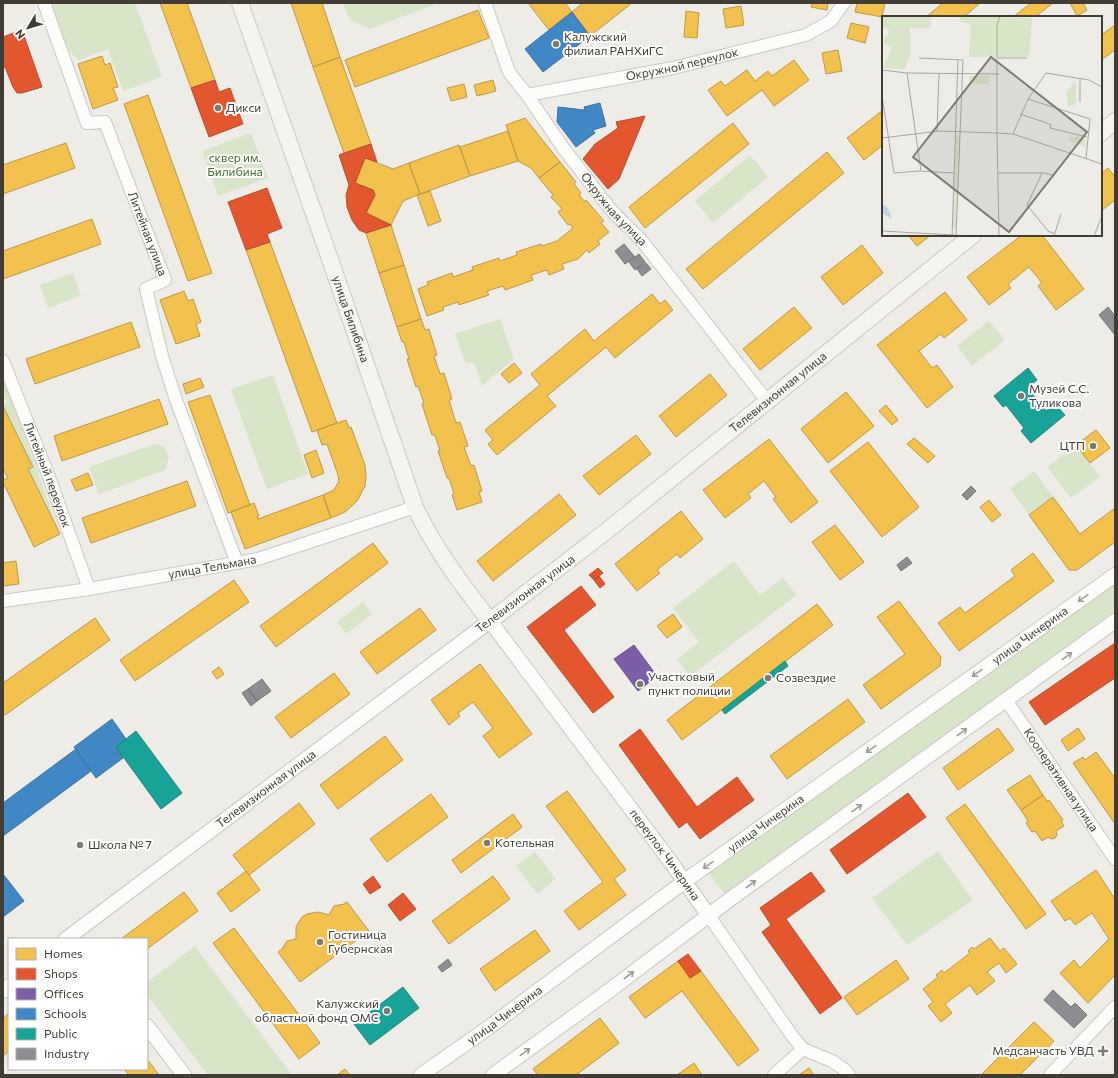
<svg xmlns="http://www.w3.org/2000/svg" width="1118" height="1078" viewBox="0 0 1118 1078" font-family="Commissioner,sans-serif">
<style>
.green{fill:#d9e5c9}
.homes{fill:#f2c14e;stroke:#bd9946}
.shops{fill:#e4572e;stroke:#b34f30}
.offices{fill:#7b5ea7;stroke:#6a5485}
.schools{fill:#3f88c5;stroke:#40729a}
.public{fill:#17a398;stroke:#24847a}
.industry{fill:#8d8d92;stroke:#767576}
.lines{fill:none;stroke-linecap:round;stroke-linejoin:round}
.minor-casing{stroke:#c9c8c3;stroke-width:14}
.tertiary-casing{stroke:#c9c8c3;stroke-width:16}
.secondary-casing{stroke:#cbc9bf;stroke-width:18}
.minor{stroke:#fcfcfb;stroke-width:12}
.tertiary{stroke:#fcfcfb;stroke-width:14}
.secondary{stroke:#f4f3ed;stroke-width:16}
.oneway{stroke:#9e9c98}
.poi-dot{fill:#7d7a73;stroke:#fff;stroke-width:1.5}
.labels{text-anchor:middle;stroke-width:4;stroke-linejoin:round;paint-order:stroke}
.poi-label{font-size:12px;fill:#413d35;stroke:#fff;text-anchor:start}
.street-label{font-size:12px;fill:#413d35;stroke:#fff}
.park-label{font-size:12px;fill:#436c2f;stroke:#fff}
.inset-road{fill:none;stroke:#a8a6a0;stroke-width:1}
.view{fill:#7d7a73;fill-opacity:0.15;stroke:#7d7a73;stroke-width:2}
.inset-edge{fill:none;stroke:#413d35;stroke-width:2}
</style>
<rect width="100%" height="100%" fill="#edece7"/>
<path class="green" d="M50,3H135L162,77L123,91L108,49L79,60L68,50Z
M343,3H431L436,4L370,29L350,20Z
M251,133L268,178L218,196L202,151Z
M750,155L768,177L713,223L695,201Z
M73,273L81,296L48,308L40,285Z
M500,319L514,359L482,386L475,363L465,362L455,334Z
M989,321L1005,340L972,366L957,346Z
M3,375L60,534L28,469L33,466L3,406V404L7,402L3,394Z
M273,375L308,474L267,489L231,389Z
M154,444L165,447L169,458L165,470L99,494L89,467Z
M1076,445L1100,477L1071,498L1047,467Z
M1034,471L1053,497L1029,515L1010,488Z
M734,561L760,595L783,578L797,595L690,676L677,659L699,642L673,608Z
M1115,575V623L729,900L705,868Z
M363,602L372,614L346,634L337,622Z
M938,851L973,900L907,945L872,898Z
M535,852L556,879L537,894L516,866Z
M195,946L292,1075H208L147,995V982Z"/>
<path class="homes" d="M160,3H187L215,80L191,88Z
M291,3H322L340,57L313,67Z
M528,3H565L572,12L549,30Z
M583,3H632L590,36L572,12Z
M812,3H828L827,10L811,7Z
M857,3H885L882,17L855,12Z
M943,3H980L964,17H926Z
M1031,3H1053L1035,17H1013Z
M1070,3H1083L1087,10L1077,16Z
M741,6L744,25L726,28L723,9Z
M478,10L489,38L355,87L345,60Z
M686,11L699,13L697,38L684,37Z
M851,23L869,27L865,43L847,38Z
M1115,25V50L1101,60V35Z
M838,50L842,71L826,74L822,53Z
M102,56L105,65L110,63L118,87L113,88L118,100L93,109L78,64Z
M340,57L371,144L344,153L313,67Z
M794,60L809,80L774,106L762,90L727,116L708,90L721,81L725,86L747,70L755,81L768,71L772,76Z
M493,80L496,91L477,96L474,85Z
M464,84L467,97L451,101L447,88Z
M148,95L212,273L188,281L124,104Z
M883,110V145L864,160L847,138Z
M525,118L560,162L539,178L531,168L518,161L506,125Z
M733,123L749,144L645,228L629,207Z
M508,131L518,161L470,176L460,147Z
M66,143L75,168L3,194V165Z
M459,145L470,176L420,194L409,163Z
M827,152L844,173L703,289L686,269Z
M365,158L393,169L409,163L420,194L403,201L391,225L366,213L375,195L373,190L355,183Z
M560,162L576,182L574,184L581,193L579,195L585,202L586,200L604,221L601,223L609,232L598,241L600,244L589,253L587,250L578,259L562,264L564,269L549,275L547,270L531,275L533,280L505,290L503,286L487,291L489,295L459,305L458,302L443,307L444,310L427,316L418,289L428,285L427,282L452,273L453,277L473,270L472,267L499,258L500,261L517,255L516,252L541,244L542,246L557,241L573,228L570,224L568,225L558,212L562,209L551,197L553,195L539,178Z
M1108,168L1115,177V200L1101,211V174Z
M430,191L441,221L428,226L417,195Z
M92,219L101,244L3,279V251Z
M391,225L404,265L379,273L366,233Z
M908,235H931L917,246Z
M1022,235H1042L1084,289L1056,310L1038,286L1042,283L1029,267L1008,284L1011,288L989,305L967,277Z
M270,242L337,423L312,432L246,250Z
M862,245L883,273L843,305L821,277Z
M404,265L421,319L397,327L379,273Z
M184,291L188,301L193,299L201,322L196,324L200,336L176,344L160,300Z
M945,292L967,320L944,338L941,334L919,351L932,368L937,365L953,387L927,408L877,345Z
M652,294L660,304L665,300L673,310L615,358L606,347L547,396L556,406L497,455L488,444L493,440L485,430L540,385L531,374L585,329L594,341Z
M794,307L812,328L760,370L743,349Z
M421,319L425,330L429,329L437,355L434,356L440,374L444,373L452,399L449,400L456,423L460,422L468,446L464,447L471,466L474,465L482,491L479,492L482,502L457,510L452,495L454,494L449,478H447L438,451H440L435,435H432L422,404L424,403L418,386L416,387L407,359H409L404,342H402L397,327Z
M131,322L140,347L35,384L26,359Z
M514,363L522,373L509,383L501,374Z
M710,374L727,395L676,437L659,416Z
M200,378L204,387L186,394L183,384Z
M846,392L874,426L828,463L801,429Z
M210,395L250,505L228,513L188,402Z
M159,399L168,424L62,461L54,436Z
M886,405L898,420L892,425L879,411Z
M3,406L33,467L28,469L60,534L34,547L3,482V480L8,478L3,469Z
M346,420L349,428L351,427L365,465L366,477L365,486L357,501L345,512L331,518L323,495L334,490L339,481L338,475L327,444L322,445L317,430Z
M1096,430L1110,448L1090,463L1076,445Z
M636,435L651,454L599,495L583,476Z
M914,438L935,456L928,463L907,444Z
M769,439L818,502L791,523L773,499L776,497L764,481L748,494L751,498L725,518L703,490Z
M868,442L919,507L882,537L830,471Z
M316,450L324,473L312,478L304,455Z
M88,473L93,485L76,491L71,480Z
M187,481L196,506L91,543L82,518Z
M559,494L576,515L493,581L477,561Z
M323,495L331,518L245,549L231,512L254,503L259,516H257L258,519Z
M1053,497L1080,534L1115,508V542L1077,570H1069L1029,515Z
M989,500L1001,515L992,522L980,507Z
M681,511L703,539L680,558L677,554L657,570L660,573L637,591L615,564Z
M835,525L864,562L840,580L812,542Z
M373,543L388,563L276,647L260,626Z
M1033,553L1054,581L959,651L938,623L960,607L965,613L1015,576L1011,570Z
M16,561L19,584L3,586V563Z
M234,580L249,602L135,681L120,660Z
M899,601L941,657L940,666L881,709L863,685L905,654L877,617Z
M817,604L833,625L682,740L667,720Z
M420,608L436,630L377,674L360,652Z
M673,614L682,627L667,638L657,626Z
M95,618L110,640L5,715L3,713V683Z
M480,664L532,734L499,758L483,736L493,728L473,702L458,713L460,716L449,725L431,700Z
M219,667L224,674L217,679L212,672Z
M334,673L350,694L291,738L275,717Z
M848,699L865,722L787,779L770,756Z
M998,728L1014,750L958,790L943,768Z
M1078,728L1085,739L1068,751L1061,740Z
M385,736L403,760L338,809L320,785Z
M1096,752L1115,778V824L1073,763L1083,757L1085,760Z
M1030,775L1043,795L1021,810L1007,790Z
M567,791L626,870L614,879L626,895L579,930L564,911L603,882L546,806Z
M431,794L448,817L387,862L370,839Z
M1043,795L1047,801L1049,800L1063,820L1061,821L1064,826L1056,831L1057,835L1055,838L1052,839L1048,837L1042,841L1035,831L1032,832L1026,823L1028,821L1021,810Z
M299,803L315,824L249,875L233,855Z
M965,804L1046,914L1026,929L946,818Z
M513,814L522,827L461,873L452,860Z
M1096,870L1115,899V975L1088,1003L1060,973L1074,960L1080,968L1109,939L1092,913L1075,925L1070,918L1065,921L1051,901Z
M246,871L260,890L231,912L217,893Z
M493,876L510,899L449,944L432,921Z
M184,892L198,911L147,949V939H121Z
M347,902L369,931L300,982L278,952L282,949L287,941L296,939V927L302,917L307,914L318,912L329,915L334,906L344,904Z
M234,928L320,1043L299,1059L213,943Z
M535,930L550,951L495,991L480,969Z
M990,938L1000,951L1004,948L1017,964L1006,973L999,963L987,972L995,981L977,995L970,985L945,1004L952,1013L941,1022L928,1006L933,1002L923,989L938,977L936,975L942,970L944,973L970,953L968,951L972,947L974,949Z
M896,960L909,979L857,1015L844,997Z
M678,961L690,978L701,971L759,1050L738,1066L682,991L645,1018L629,997Z
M9,1013V1051L3,1056V1018Z
M600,1018L619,1043L576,1075H538L533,1069Z
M1034,1022L1054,1041L1020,1075H981Z
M147,1059L159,1075H129L124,1069H147Z
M694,1063L702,1075H677Z
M809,1068L813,1074L811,1075H799Z
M345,1069L350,1075H337Z"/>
<path class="shops" d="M22,30L42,87L22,93H17L13,87L5,67L3,68V37Z
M215,80L219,92L230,88L243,124L209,137L191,88Z
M645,116L619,179L608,189L583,159L595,144L618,128L616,122Z
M371,144L377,162L365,158L355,183L373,190L375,195L366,213L391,225L366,233L359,230L352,220L347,207L346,195L349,185L339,155Z
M267,188L282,228L267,234L270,242L246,250L228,202Z
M598,568L603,573L594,580L589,575Z
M599,576L605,584L600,588L594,580Z
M581,586L596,605L564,630L614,697L593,713L527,627Z
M1115,643V678L1045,725L1029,702Z
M640,729L697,807L737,777L754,800L700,839L687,822L679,828L619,745Z
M908,793L926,817L847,874L830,850Z
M811,872L825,891L786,919L842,998L820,1014L762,932L771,925L760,908Z
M373,876L381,887L370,894L363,884Z
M403,893L416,909L400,921L388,905Z
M688,954L701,971L690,978L678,961Z"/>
<path class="offices" d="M634,645L657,676L638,691L614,659Z"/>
<path class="schools" d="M572,12L590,36L543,72L525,49Z
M600,103L606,126L593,130L595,133L576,147L557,122L558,107L585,110L584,107Z
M112,719L126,739L116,747L123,758L96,778L74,747Z
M76,749L91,771L3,836V803Z
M3,874L24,901L3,917Z"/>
<path class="public" d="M1028,368L1037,380L1027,388L1046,411L1055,404L1065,415L1031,443L1021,431L1024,428L1006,405L1003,407L994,396Z
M785,661L788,666L725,714L722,710Z
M136,731L182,793L161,809L116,747Z
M403,987L419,1008L370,1045L354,1024Z"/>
<path class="industry" d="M624,244L635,257L625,264L615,251Z
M639,254L645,262L635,270L629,262Z
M646,263L651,269L642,276L637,269Z
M1108,307L1115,316V335L1099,315Z
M971,486L976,491L967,500L962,495Z
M907,557L912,563L901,571L897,565Z
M262,679L271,691L257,701L248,689Z
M248,689L257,701L251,706L242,693Z
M448,959L452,965L442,972L438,967Z
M1053,990L1071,1007L1075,1003L1087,1015L1074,1028L1044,1000Z"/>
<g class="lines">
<defs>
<g id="minor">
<path id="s1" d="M44,3L87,123L105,122L165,280L146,289L162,356L176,400L237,563"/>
<path id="s2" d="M485,3L509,72L527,95L564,149L612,211L642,241L767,401"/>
<path id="s3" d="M527,95L673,68L806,35L831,21L844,3"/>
<path id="s4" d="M3,361L49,477L89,589"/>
<path id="s5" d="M3,601L89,589L258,559L415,507"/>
<path id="s6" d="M1006,700L1115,859"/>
<path d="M709,916L793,1037L803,1049L832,1061L845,1070L849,1075"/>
<path d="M774,1075L803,1049"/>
<path d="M1050,1075L1115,1007"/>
</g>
<g id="tertiary">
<path id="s7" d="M66,939L490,621L670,861L709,916"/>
<path d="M3,991L9,986"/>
<path d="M147,1026L184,1075"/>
<path id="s8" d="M421,1075L488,1028L685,881L1115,575"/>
<path d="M493,1075L602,996L729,900L1115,621"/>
</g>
<g id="secondary">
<path id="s9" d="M240,3L331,262L415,507C434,548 462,585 490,621L609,529L973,235"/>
<path d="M1101,133L1115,121"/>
</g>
</defs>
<use href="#minor" class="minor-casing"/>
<use href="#tertiary" class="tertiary-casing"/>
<use href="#secondary" class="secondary-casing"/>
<use href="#minor" class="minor"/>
<use href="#tertiary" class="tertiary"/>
<use href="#secondary" class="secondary"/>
</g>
<defs><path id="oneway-shaft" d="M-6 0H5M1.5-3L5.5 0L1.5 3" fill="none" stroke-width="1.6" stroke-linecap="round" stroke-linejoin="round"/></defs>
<g class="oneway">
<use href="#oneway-shaft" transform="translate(1083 598) rotate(145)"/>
<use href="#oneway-shaft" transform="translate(1067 656) rotate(-36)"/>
<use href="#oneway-shaft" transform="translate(977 673) rotate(145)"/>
<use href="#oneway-shaft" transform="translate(962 732) rotate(-36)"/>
<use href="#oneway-shaft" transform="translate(871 749) rotate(145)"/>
<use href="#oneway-shaft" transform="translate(857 808) rotate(-36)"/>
<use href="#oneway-shaft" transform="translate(708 865) rotate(145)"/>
<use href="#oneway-shaft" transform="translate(751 884) rotate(-36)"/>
<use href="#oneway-shaft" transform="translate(629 975) rotate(-37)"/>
<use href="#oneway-shaft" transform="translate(525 1052) rotate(-36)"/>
</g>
<g class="poi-dot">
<circle cx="556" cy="44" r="4"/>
<circle cx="218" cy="108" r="4"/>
<circle cx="1021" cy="396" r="4"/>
<circle cx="1093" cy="446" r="4"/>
<circle cx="768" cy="678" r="4"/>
<circle cx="640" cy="684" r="4"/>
<circle cx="487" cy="843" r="4"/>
<circle cx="80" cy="845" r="4"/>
<circle cx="320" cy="942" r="4"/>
<circle cx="387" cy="1011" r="4"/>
<path d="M1101 1045h4v4h4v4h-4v4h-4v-4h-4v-4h4z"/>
</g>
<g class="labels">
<g class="poi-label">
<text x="564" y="41">Калужский<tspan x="564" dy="14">филиал РАНХиГС</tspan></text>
<text x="226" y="112">Дикси</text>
<text x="1029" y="393">Музей С.С.<tspan x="1029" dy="14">Туликова</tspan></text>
<text x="1085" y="450" text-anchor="end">ЦТП</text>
<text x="648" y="681">Участковый<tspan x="648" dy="14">пункт полиции</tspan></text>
<text x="776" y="682">Созвездие</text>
<text x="495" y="847">Котельная</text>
<text x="88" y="849">Школа № 7</text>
<text x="328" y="939">Гостиница<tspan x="328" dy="14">Губернская</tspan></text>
<text x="379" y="1008" text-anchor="end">Калужский<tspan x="379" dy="14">областной фонд ОМС</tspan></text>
<text x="1094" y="1055" text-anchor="end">Медсанчасть УВД</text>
</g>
<g class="street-label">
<text dy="4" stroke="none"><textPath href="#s3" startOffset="158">Окружной переулок</textPath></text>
<text dy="4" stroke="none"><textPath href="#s2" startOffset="246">Окружная улица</textPath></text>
<text dy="4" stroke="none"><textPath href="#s1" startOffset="265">Литейная улица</textPath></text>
<text dy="4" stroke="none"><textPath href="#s9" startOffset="335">улица Билибина</textPath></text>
<text dy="4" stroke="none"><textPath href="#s9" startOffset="1038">Телевизионная улица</textPath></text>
<text dy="4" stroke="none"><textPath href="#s4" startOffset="122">Литейный переулок</textPath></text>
<text dy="4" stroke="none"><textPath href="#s5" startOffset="212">улица Тельмана</textPath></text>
<text transform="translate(525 594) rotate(-37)" y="4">Телевизионная улица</text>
<text dy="4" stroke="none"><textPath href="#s8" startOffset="751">улица Чичерина</textPath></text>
<text dy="4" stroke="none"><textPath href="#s6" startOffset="97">Кооперативная улица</textPath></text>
<text dy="4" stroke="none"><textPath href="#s7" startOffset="250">Телевизионная улица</textPath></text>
<text dy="4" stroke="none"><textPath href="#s8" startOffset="427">улица Чичерина</textPath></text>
<text dy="4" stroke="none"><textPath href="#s7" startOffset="822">переулок Чичерина</textPath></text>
<text dy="4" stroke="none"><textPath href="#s8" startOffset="103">улица Чичерина</textPath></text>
</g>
<g class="park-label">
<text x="235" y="162">сквер им.<tspan x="235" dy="14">Билибина</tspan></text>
</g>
</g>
<g transform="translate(882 16)">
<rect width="220" height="220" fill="#edece7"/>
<path d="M0,0H49V12H28V40L23,53L1,52L10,32L1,27L7,15L0,10ZM77,0L150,2L147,39L146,41H87L89,8L80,6ZM87,60H107V68H87ZM192,66H194V87L191,90H186L185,76ZM74,119H78L74,213H70ZM194,119L204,122L203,131L187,125L188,121L193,122Z" fill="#d9e5c9"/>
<path d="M0,188L6,192L10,203L0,197Z" fill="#bbd4e7"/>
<path class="inset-road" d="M37,42L81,44L74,220M116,42H145M0,54L25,57L117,58M25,57L39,155M198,63V86M0,80L12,157L36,155L72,157M146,83L208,103L204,142M138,98L162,106L169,109L168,112L205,121M55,115L57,57M131,118L146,83L164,57L207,64L220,71M0,122L57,115L115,117V9L118,0M116,157H163L172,160M160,157L145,189L166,215L173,218M0,215L90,220M70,220L76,44M117,220L115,117L131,118L220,148M172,220L179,198M212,220L220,200"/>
<path class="view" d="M109,41L205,116L127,216L31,141Z"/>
<rect width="220" height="220" class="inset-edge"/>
</g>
<rect width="1118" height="1078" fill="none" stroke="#413d35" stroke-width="8"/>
<rect x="8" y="938" width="140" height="132" fill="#ffffff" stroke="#b3b1ae"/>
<rect x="16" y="948" width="20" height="12" fill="#f2c14e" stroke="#b3b1ae"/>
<text x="44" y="958" font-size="12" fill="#413d35">Homes</text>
<rect x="16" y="968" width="20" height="12" fill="#e4572e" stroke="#b3b1ae"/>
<text x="44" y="978" font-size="12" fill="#413d35">Shops</text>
<rect x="16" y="988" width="20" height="12" fill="#7b5ea7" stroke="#b3b1ae"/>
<text x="44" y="998" font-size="12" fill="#413d35">Offices</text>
<rect x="16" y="1008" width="20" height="12" fill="#3f88c5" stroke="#b3b1ae"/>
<text x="44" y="1018" font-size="12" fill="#413d35">Schools</text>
<rect x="16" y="1028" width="20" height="12" fill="#17a398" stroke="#b3b1ae"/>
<text x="44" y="1038" font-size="12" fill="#413d35">Public</text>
<rect x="16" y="1048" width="20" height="12" fill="#8d8d92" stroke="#b3b1ae"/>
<text x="44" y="1058" font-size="12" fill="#413d35">Industry</text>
<g transform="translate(28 28) rotate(232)" stroke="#ffffff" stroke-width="3" paint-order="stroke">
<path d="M0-3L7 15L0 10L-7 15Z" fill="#413d35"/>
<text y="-6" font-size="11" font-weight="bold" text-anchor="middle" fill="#413d35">N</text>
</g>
</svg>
